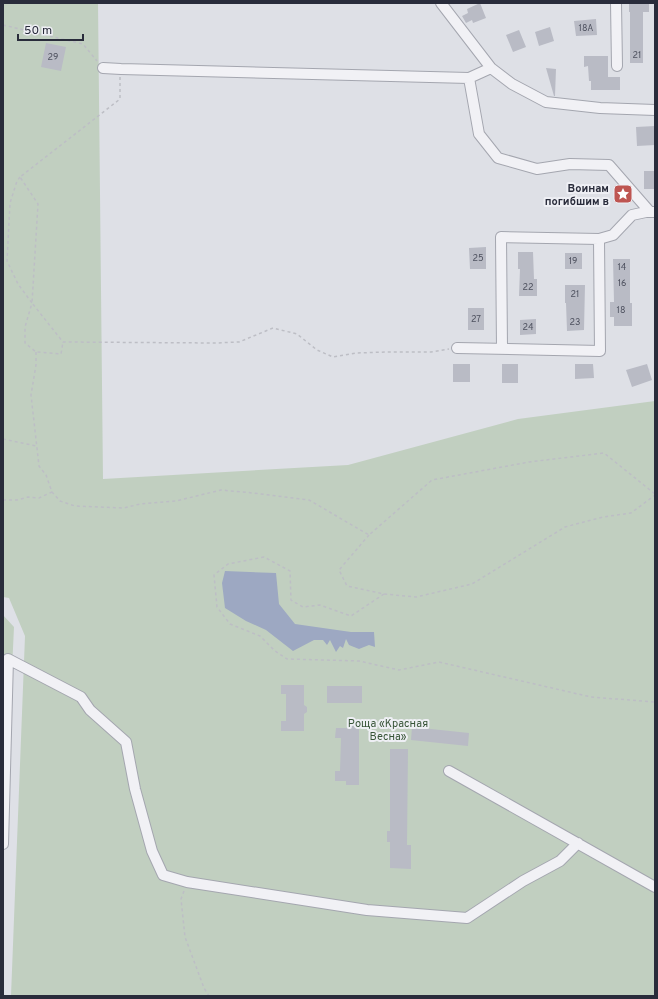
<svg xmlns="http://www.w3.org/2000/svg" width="658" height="999" viewBox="0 0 658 999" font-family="Overpass,sans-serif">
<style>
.green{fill:#c1cfc0}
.water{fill:#9da8c2}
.building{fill:#b9bbc5}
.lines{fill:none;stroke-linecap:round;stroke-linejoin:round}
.minor-casing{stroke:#a4a6af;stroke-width:12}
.path{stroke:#bdbec5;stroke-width:1.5;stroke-dasharray:3 3;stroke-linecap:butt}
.minor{stroke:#f1f1f5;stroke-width:10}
.labels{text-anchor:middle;stroke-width:4;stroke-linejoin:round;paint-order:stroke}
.number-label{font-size:9px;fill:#4d505e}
.poi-label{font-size:11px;font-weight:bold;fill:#292c3b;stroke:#eeeff4;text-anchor:end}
.park-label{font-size:11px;fill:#385538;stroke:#eeeff4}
</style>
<rect width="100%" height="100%" fill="#dee0e6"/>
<path class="green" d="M3,3H98L103,479L348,465L518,419L655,401V996H11L25,636L9,598L3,597Z
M3,615L14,627L3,861Z"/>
<path class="water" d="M225,571L276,573L279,604L295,624L351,632H374L375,647L369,645L359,649L349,645L346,639L343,648L340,646L336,652L330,640L327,645L323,640H314L293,651L266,630L246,621L225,608L222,583Z"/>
<path class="building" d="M480,3L486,18L473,23L472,20L466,23L462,16L468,13L467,9Z
M629,3H649V12H643V63H630V12H629Z
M596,19L597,35L576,36L574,21Z
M550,27L554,41L539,46L535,32Z
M519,30L526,47L513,52L506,35Z
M46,43L66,47L61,71L41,67Z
M584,56H608V77H620V90H591V81H589L588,66L584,67Z
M546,68L556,69L555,96H554Z
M655,126V145L637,146L636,127Z
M644,171H655V189H644Z
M486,247V269H470L469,248Z
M518,252H533L534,279H537V296H519L520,269H518Z
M565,253H582V269H565Z
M613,259H630V303H632V326H614V317H610V302H614Z
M565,285H585L584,330L567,331L566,303H565Z
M468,308H484V330H468Z
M536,319V334L520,335V320Z
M453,364H470V382H453Z
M502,364H518V383H502Z
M575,364H593L594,378L575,379Z
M647,364L652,380L632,387L626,370Z
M281,685H304V705L307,707V712L304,714V731H281V721H286V694H281Z
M327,686H362V703H327Z
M347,725H359V785H346V781H335V771H340L341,738H335L336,728H347Z
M412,727L469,733L468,746L411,740Z
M390,749H408L407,845H411V869L390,868V842H387V831H390Z"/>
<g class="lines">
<defs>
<path id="minor" d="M441,3L491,68L469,78
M616,3L617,66
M103,68L121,69L469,78L479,134L498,158L537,169L570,164L609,165L650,212
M491,68L512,84L546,102L600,108L655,110
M457,348L600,351L599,239
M502,348L501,237L599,239L613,235L632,215L646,212H655
M8,659L81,697L90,710L126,742L135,789L152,851L163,875L187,882L367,910L467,918L523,881L560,861L578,843
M449,771L655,887
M3,844L8,659"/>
</defs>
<use href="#minor" class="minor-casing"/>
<path class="path" d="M3,25L83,44L97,61
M120,77V99L20,177L38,204L32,303L63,342L216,343L239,342L273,328L297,334L317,350L333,357L357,353L386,352H431L449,349
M20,177L17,181L10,203L7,261L18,284L32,303L25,327V343L36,352L61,354L63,342
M36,352V365L31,395L39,466L46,475L52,492L60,501L75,506L124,508L140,504L176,501L221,490L253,493L309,500L369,535L432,480L529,462L604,453L655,494
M3,439L36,446
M3,500H17L28,497L39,498L52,492
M369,535L339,570L347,586L384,594L416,597L472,584L565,527L603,517L631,513L655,495
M384,594L351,616L320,605L303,607L291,600L290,571L264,557L228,564L214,575L217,607L230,624L260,636L275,651L287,659L359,661L399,670L439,662L591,697L655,702
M184,891L181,899L185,937L204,988L209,996"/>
<use href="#minor" class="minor"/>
</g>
<defs>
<symbol id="sight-square" viewBox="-11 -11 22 22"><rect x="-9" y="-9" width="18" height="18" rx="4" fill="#be5551" stroke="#eeeff4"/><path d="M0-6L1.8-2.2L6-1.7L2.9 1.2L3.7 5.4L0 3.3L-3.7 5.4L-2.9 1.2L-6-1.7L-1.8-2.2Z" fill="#fff"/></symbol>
</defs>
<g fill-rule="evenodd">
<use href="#sight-square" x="612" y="183" width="22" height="22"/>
</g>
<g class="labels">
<g class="number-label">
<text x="586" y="31">18А</text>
<text x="637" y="58">21</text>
<text x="53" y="60">29</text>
<text x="478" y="261">25</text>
<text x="573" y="264">19</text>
<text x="622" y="270">14</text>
<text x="622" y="286">16</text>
<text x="528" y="290">22</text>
<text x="575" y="297">21</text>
<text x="621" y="313">18</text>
<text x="476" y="322">27</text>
<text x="575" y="325">23</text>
<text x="528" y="330">24</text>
</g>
<g class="poi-label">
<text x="609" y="192">Воинам<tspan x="609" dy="13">погибшим в</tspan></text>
</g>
<g class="park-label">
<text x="388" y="727">Роща «Красная<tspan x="388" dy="13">Весна»</tspan></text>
</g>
</g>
<rect width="658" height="999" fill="none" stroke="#292c3b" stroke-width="8"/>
<path d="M18 34v6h65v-6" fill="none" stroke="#292c3b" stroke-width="2"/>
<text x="24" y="34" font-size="12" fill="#292c3b" stroke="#eeeff4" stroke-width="3" paint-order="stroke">50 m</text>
</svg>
